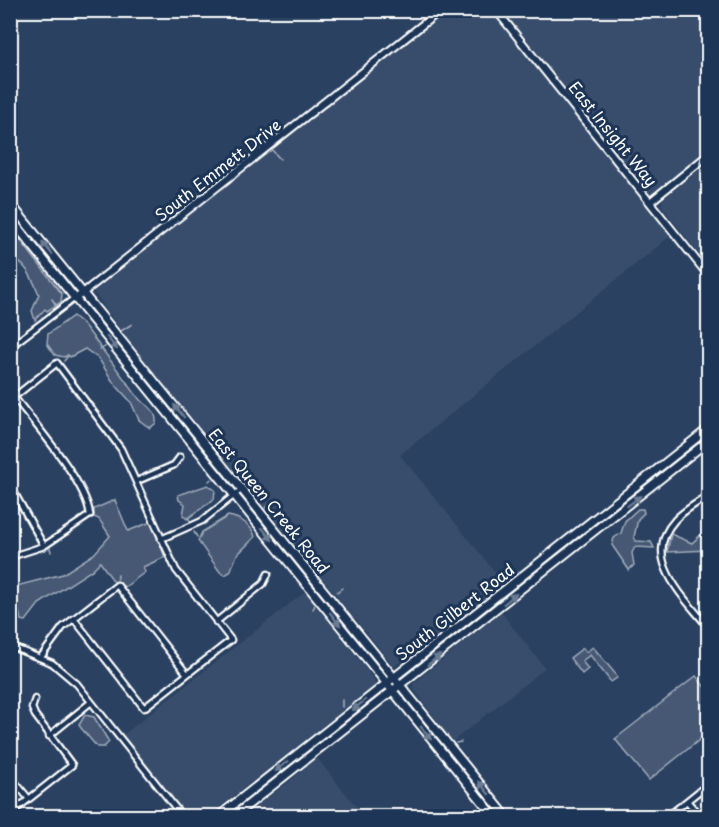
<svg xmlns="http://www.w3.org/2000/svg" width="719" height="827" viewBox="0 0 719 827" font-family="'Playpen Sans',sans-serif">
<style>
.built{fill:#394e6c}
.green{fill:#465975;stroke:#a2acba;stroke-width:1.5}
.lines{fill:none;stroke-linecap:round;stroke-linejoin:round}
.stream{stroke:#a7b1be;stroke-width:1.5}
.street-casing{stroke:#fff;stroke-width:9}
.secondary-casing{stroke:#fff;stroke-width:10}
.primary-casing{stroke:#fff;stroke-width:11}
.street{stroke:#1d3557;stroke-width:4.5}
.secondary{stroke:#1d3557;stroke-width:6}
.primary{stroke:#1d3557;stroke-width:7}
.oneway{fill:#6c7c92}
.labels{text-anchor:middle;stroke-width:6;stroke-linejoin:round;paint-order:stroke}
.street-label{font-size:16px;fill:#fff;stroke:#1d3557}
</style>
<rect width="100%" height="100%" fill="#2a4161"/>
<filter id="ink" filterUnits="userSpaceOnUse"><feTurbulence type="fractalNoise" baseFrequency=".0167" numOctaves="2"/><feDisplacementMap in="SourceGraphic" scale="12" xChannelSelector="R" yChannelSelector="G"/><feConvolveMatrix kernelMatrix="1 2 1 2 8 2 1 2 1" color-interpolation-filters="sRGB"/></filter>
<g filter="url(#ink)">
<path class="built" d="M441,11H708V156L650,202L674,233L400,455L504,583L480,604L394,666L131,345L94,292Z
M708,163V265L661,205L663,199Z
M306,591L374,680L375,685L208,816H187L123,735Z
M501,612L545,668L452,742L414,689L413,684Z
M317,758L364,816H244L290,781Z"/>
<path class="green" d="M11,228L62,294L61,302L47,311L45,309L35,320L32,311L39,294C33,281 26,261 11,259Z
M73,316L84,325L140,400C149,406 157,412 156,423L150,428L139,420L131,402L113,382L99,359L85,349L70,357L68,355L64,357L55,355L47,344L48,334Z
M208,485L215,490L214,499L187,519L183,515L185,504L179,500L178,495Z
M115,500L128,531L151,522L165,557L143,567L145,572L125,587L114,582L100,562L92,570L39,604L26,621L21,620L19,612L14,607L16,586L63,574L94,554L110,536L99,519L94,517V509Z
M638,509H643L644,513L638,519L634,537L636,541L651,542L654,548L635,547L632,553L634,565L629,570L612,545L614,538L621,533L625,521Z
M228,516C240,518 252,525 255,537L237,555L230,572L225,575L220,572L198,541L202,532Z
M708,528V550L667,552L671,534L692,543Z
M593,647L618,677L611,682L590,655L582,661L588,669L582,674L570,658L583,648L586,652Z
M696,676L708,691V733L649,780L615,739Z
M85,715L94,717L109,742L104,747H97L81,728L79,725Z"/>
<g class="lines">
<path class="stream" d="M272,150L280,159
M52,299L56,305
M121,331L132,324
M100,350L106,346
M64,361L68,356
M209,481L211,479
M265,508L273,501
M188,517L190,521
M194,532L197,537
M50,548L51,552
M117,579L118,575
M337,592L342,588
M313,609L315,605
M342,700V707
M456,743L461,742
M202,814L204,816"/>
<defs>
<path id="street" d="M10,347L76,297
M137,481L174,465L180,457
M10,485L44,546
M708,496C697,503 684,510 675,520C640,558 685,598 708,627
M161,539L202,521L242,489
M10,557L44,546L90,515C87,483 35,424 14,397L57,363L121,449L176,570L231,640L144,708L74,619
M216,622L263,584L268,574
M10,646L52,663L77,684L182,816
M41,657L63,627L117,585L187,674
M49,736L91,702
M10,776L29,799
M687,801L700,816
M10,814L72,765L35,715L32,708L35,699
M668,816L708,784"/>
<path id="secondary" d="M496,10L708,275
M650,202L708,155
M79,296L441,10"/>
<path id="primary" d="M10,203L506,816
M10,218L494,816
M219,816L708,429
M234,816L708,441"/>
</defs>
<use href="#street" class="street-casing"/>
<use href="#secondary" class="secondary-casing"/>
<use href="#primary" class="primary-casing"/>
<use href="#street" class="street"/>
<use href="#secondary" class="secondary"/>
<use href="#primary" class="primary"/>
</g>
<defs><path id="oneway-solid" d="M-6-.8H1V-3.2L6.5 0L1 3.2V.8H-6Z" transform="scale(1.5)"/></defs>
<g class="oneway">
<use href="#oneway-solid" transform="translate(47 248) rotate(-129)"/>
<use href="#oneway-solid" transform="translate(112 343) rotate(51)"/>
<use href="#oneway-solid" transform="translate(179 411) rotate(-129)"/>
<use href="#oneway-solid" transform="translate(634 501) rotate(-38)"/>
<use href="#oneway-solid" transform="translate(267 534) rotate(51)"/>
<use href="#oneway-solid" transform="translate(510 599) rotate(-39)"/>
<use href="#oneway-solid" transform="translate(335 619) rotate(52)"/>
<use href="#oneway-solid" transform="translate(434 660) rotate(-39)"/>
<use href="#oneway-solid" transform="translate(359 705) rotate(141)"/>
<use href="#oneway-solid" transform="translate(426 733) rotate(51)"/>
<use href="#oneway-solid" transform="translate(282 766) rotate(142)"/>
<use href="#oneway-solid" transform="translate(484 788) rotate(-128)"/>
</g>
</g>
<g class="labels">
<g class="street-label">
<text transform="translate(613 134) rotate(51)" y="6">East Insight Way</text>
<text transform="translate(218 170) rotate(-38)" y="6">South Emmett Drive</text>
<text transform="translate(269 501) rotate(51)" y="6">East Queen Creek Road</text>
<text transform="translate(455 612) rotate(-38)" y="6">South Gilbert Road</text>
</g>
</g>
<rect width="719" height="827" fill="none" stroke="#1d3557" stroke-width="36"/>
<rect x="18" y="18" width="683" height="791" fill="none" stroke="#fff" stroke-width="2" filter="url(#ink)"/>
</svg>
